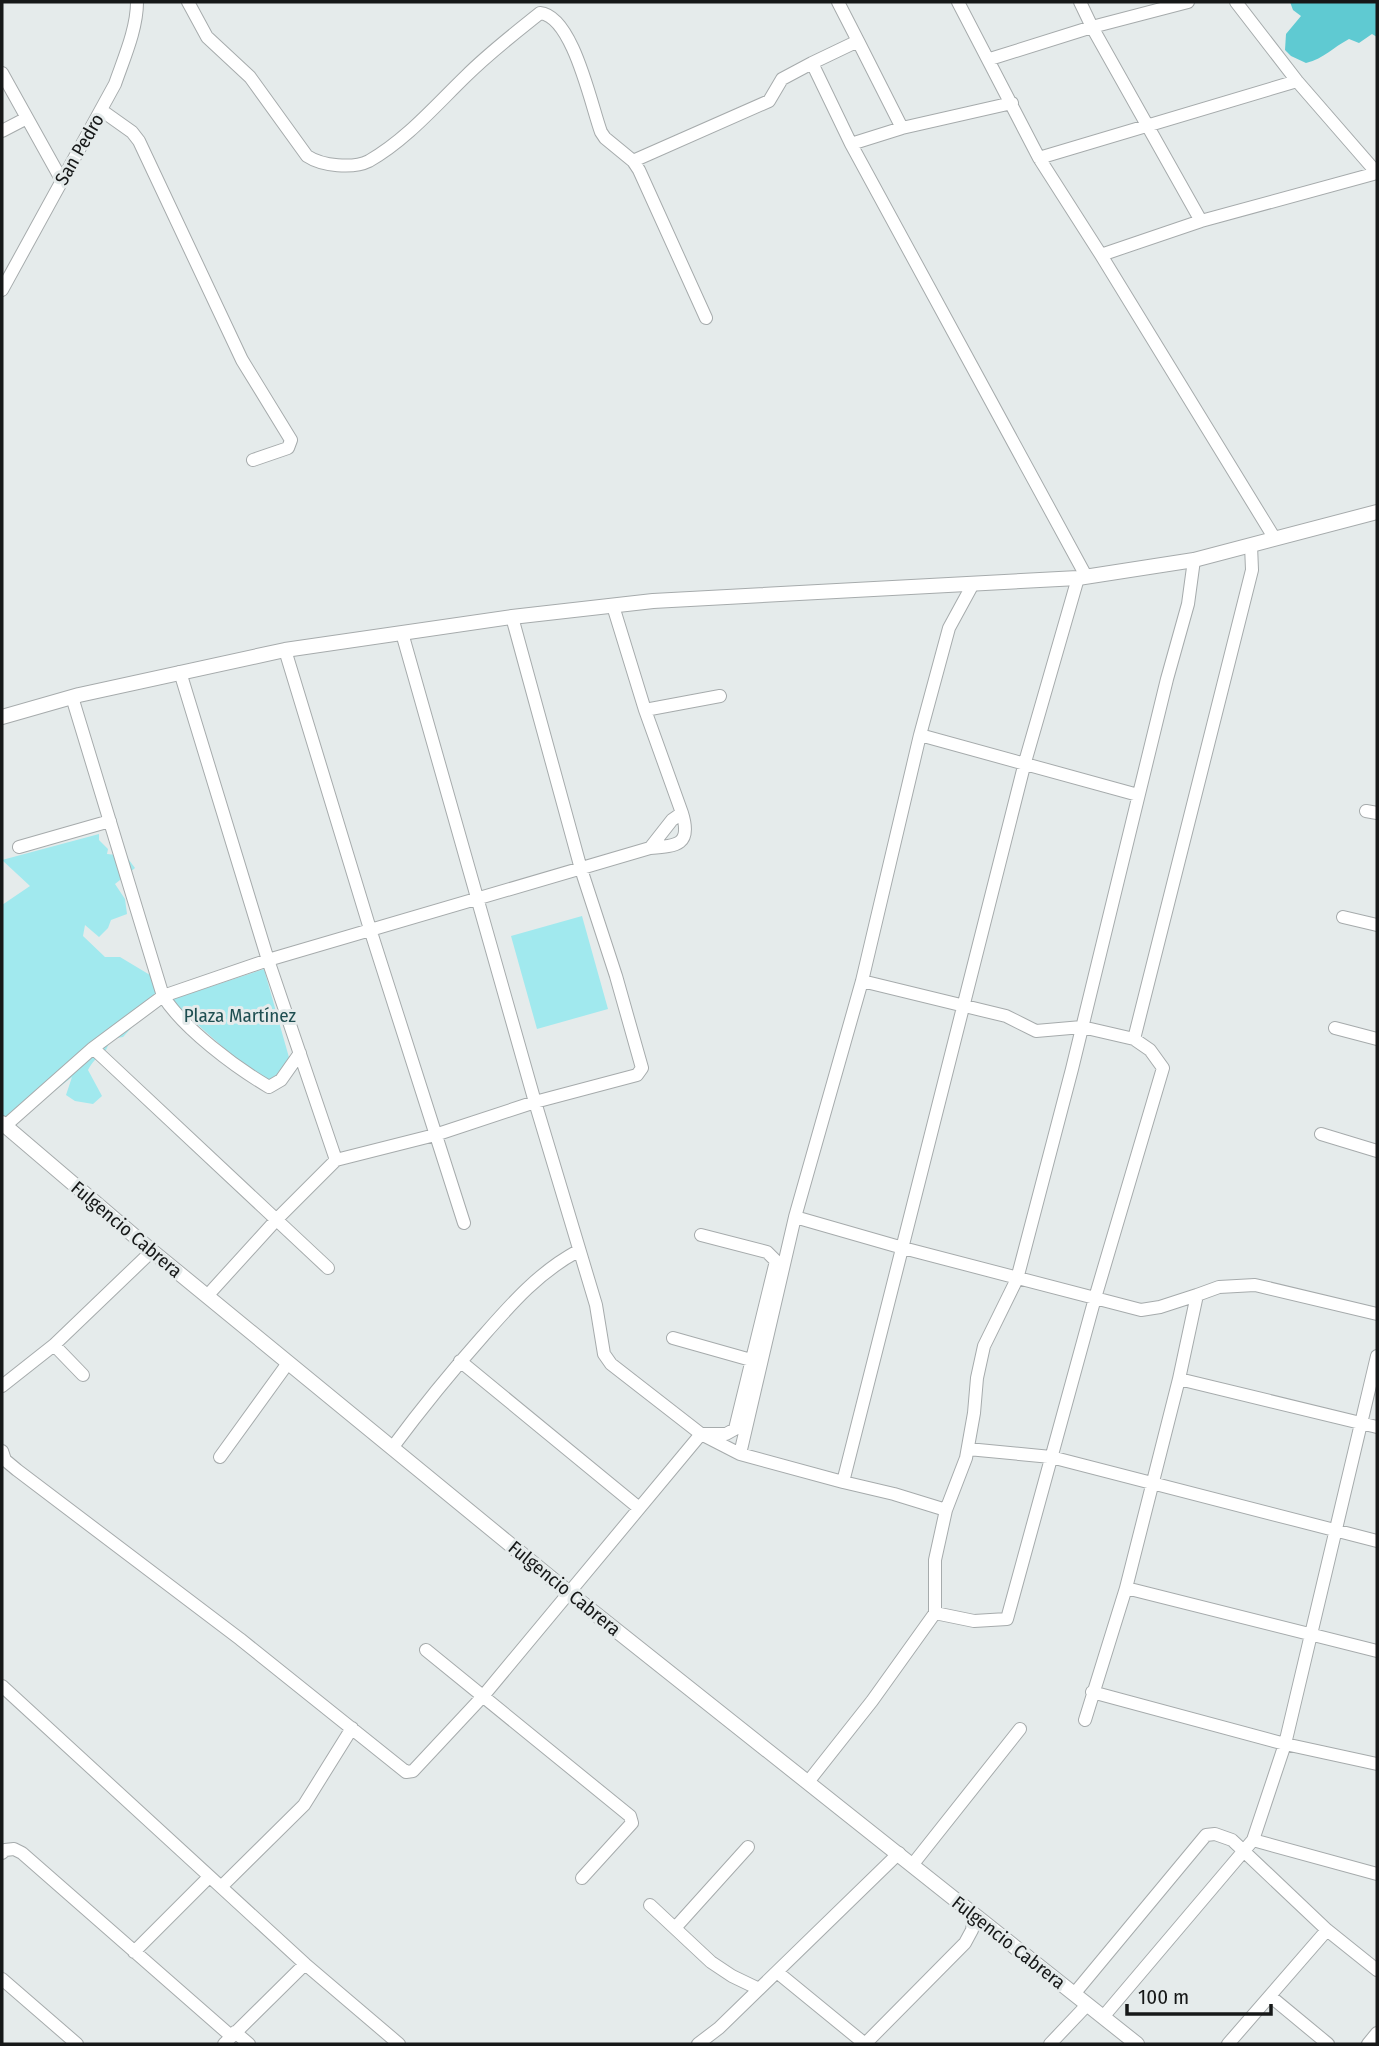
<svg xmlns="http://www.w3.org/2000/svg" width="1379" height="2046" viewBox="0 0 1379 2046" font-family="'Fira Sans Condensed',sans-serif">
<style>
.green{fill:#a1e9ee}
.forest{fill:#5fcad2}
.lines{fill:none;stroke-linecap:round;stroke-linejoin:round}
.minor-casing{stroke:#a6abac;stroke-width:14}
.major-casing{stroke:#a6abac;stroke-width:16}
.minor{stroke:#fff;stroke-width:12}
.major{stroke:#fff;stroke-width:14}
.labels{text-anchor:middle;stroke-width:6;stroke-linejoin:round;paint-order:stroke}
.street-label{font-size:19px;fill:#161818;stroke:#e5ebeb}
.park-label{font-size:19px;fill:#1e4e51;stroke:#e5ebeb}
</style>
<rect width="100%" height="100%" fill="#e5ebeb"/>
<path class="green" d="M99,834V840L108,849L107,854L126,856L135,868L115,884L125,899L127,914L111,920L108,928L99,937L85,925L83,936L105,957H120L150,975L162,1003L144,1014L123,1037L111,1039L106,1050L101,1051C97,1059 92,1062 88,1070L102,1096L93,1104L75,1101L66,1095L72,1077L40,1102L2,1118V905L30,886L2,860Z
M582,916L608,1009L537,1029L511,936Z
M264,969L290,1061L282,1072L269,1081L234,1057L170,1000Z"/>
<path class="forest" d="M1290,2H1377V37L1372,34L1359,43L1349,39C1332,48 1325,58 1306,63L1291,56L1285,50L1286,34L1301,16L1293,10Z"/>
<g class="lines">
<defs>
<path id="minor" d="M188,2L207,37L250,77L307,156C322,166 353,169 369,161C406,140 436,105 466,76C489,53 515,33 540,13C573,16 591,105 601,132L605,138L633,161
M838,2L858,41
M958,2L1039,158L1101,255L1275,539
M1080,2L1092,27L1201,221L1101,255
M1236,2L1297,81L1377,173
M990,59L1092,27L1188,2
M2,73L61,179
M1012,103L902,128L851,144L1086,576
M101,110L132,132L139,141L242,360L291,440L288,448L253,460
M2,131L27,118
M851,144L812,63L858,41L902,128
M1039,158L1297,81
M1201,221L1377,173
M2,290L115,84C124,58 137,29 137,2
M706,318L639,170L633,161L769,101L782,79L812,63
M402,633L535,1102L596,1305L604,1354L611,1364L701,1434L740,1454L843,1482L1025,762L1078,578
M285,650L370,929L464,1223
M180,672L268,960L336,1160L435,1135L535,1102L637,1075L642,1068L616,976L581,869L512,617
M72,697L163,996C184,1029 235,1067 269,1087L281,1080L300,1053
M645,710L720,696
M920,735L1138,795
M1366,811L1377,813
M19,847L110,821
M650,848L672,820L682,813
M1343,917L1377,925
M1335,1028L1377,1039
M1134,1039L1252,570L1251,545
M93,1048L328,1268
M5,1126L93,1048L163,996L268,960L650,848C677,846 692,845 682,813L645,710L613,606
M1321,1134L1377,1151
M795,1217L903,1248L1141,1310L1160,1307L1197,1295
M207,1296L277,1219L336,1160
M673,1338L751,1360
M54,1345L83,1375
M460,1361L639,1508
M1179,1379L1377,1427
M2,1386L54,1345L152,1251
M392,1448C421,1409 451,1372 483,1336C512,1303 539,1272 578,1251
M968,1449L1051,1457L1377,1541
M2,1451L5,1460L17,1470L240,1639L406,1772L413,1771L484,1695L701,1434H726L735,1429L776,1261L767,1252L701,1235
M740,1454L795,1217L862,981L920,735L949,628L973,584
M220,1457L288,1363
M843,1482L894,1494L946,1510L935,1560V1613
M946,1510L966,1458L974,1413L977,1378L984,1346L1017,1279L1072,1069L1167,679L1188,604L1194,560
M1126,1588L1377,1651
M426,1650L630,1816L632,1823L582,1878
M2,1686L305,1964L399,2044
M1092,1692L1285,1744L1377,1764
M1085,1720L1126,1588L1179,1379L1197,1295L1219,1287L1255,1285L1377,1314
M808,1782L872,1701L935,1613L974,1621L1007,1619L1095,1298L1163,1068L1150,1050L1134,1039L1082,1027L1036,1031L1006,1016L862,981
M1253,1840L1377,1874
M2,1853L5,1850L14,1849L22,1853L231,2036
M913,1864L1020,1729
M221,1887L304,1805L352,1728
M650,1905L711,1962L732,1976L759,1989
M675,1928L748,1847
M134,1952L209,1877
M777,1972L865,2044
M2,1979L77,2044
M1074,1994L1206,1835L1215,1834L1232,1840L1327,1930L1377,1970
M1270,1996L1328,2044
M1103,2017L1253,1840L1285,1744L1377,1356
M235,2032L249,2044
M224,2044L305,1964
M698,2044L719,2028L899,1853
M865,2044L965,1943L972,1930L974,1916
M1050,2044L1087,2005
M1228,2044L1327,1930
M1368,2044L1377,2033"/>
<path id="major" d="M2,717L79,695L285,650L512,617L653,601L1078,578L1194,560L1377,512
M2,1123L152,1251L568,1592L1137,2044"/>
</defs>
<use href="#minor" class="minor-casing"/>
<use href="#major" class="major-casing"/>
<use href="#minor" class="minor"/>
<use href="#major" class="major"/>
</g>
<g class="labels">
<g class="street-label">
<text transform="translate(79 149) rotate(-60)" y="7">San Pedro</text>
<text transform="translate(127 1229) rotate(40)" y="7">Fulgencio Cabrera</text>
<text transform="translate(565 1588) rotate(39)" y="7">Fulgencio Cabrera</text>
<text transform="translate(1009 1942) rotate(38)" y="7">Fulgencio Cabrera</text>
</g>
<g class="park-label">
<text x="240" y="1022">Plaza Martínez</text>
</g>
</g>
<rect width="1379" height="2046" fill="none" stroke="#161818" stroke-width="7"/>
<path d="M1127 2004v10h144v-10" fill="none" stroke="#161818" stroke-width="3.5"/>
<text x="1138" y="2004" font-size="21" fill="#161818" stroke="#e5ebeb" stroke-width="5" paint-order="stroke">100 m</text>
</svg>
